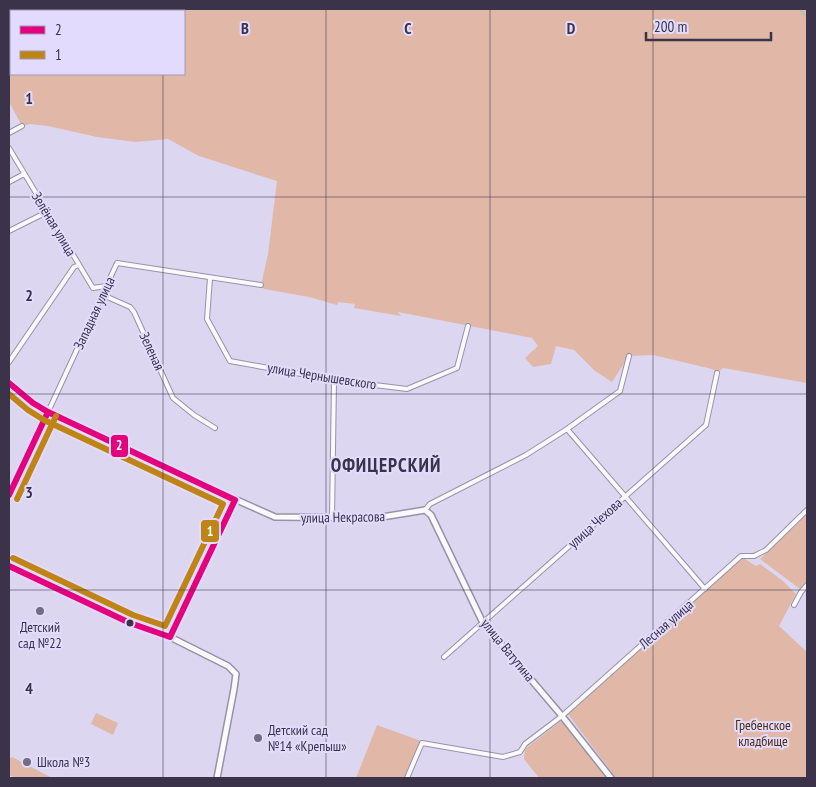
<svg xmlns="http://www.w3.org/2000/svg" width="816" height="787" viewBox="0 0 816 787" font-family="'PT Sans Narrow',sans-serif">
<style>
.green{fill:#e1b8a7;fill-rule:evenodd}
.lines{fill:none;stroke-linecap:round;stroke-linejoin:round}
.stream{stroke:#74d5ca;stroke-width:1}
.minor-casing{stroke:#9892a7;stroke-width:6}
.tertiary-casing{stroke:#9892a7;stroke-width:8}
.minor{stroke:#faf9fd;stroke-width:4}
.tertiary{stroke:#faf9fd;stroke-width:5}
.bus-1-casing{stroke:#e3dbfe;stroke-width:10}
.bus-2-casing{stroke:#e3dbfe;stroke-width:10}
.bus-1{stroke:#e5007d;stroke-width:6}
.bus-2{stroke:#be8416;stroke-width:6}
.grid{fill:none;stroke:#3a334a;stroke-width:1;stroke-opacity:0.55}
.poi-dot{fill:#736c84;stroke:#e3dbfe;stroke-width:2}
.bus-dot{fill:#3a334a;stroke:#e3dbfe;stroke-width:2}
.labels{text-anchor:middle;stroke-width:4;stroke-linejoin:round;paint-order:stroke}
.street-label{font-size:14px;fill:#3a334a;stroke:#e3dbfe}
.poi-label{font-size:14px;fill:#3a334a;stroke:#e3dbfe;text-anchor:start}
.park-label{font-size:14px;fill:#4e2d12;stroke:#e3dbfe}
.district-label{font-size:19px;font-weight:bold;letter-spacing:1px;fill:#3a334a;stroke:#e3dbfe}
.grid-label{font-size:16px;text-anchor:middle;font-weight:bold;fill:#3a334a;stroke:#e3dbfe;stroke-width:4;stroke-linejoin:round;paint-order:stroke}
.line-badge{stroke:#e3dbfe;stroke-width:2}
.badge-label{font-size:14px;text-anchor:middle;font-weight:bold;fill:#fff}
</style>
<rect width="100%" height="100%" fill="#dcd6f0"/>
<path class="green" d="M9,9H807V383L723,368L717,373L712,369L653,355L629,356L612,382L594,370L574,350L556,346L551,364L533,367L525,358L538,346L532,338L398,312L401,316L354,308L355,304L338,302L337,305L309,297L264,289L261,285L268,254L277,181L199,156L168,139L136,142L97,137L48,126L30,124L22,126L9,102ZM11,11H184V74H11Z
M807,515V580L800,589L760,559Z
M743,558L756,566L760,564L783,581L796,594L779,626L807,652V778H616L568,714L696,600V598Z
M96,713L118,723L113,735L91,724Z
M561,721L607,776L605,777L606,778H539L524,759L525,749Z
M377,725L421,741L407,778H356Z
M12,757L14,758L52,778H16L9,775V759Z"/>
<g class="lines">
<path class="stream" d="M800,9L807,18"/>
<defs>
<path id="minor" d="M9,133L22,126
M9,148L93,288L106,286
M9,182L24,174
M9,231L47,212
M210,278L207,319L230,361L334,380L407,389L457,368L468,326
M103,295L130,307L134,312L173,398L194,415L215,428
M9,362L74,267L79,265
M48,412L117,263L261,285
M567,429L705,589
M425,510L430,504L526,455L567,429L620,391L629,356
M332,518L334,380
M794,605L801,592L807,585
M444,657L706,425L717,373
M407,778L422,743L503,757L520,752L525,744L562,716L741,556H754L766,550L807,510"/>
<path id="tertiary" d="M9,383L33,403L48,412L176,473L275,517L376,518L425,510L431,515L483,623L562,716L611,778
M9,495L48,412
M9,566L130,623L170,637L228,666L236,674L234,689L217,778
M170,637L235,500"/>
</defs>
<use href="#minor" class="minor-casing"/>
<use href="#tertiary" class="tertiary-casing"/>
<use href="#minor" class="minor"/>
<use href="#tertiary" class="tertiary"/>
<defs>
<path id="bus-1" d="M9,383L33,403L48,412L235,500
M9,495L48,412
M9,566L130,623L170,637
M170,637L235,500"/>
<path id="bus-2" d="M9,394L28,410L44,420L223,504L165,626L133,615L13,558
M17,499L56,416"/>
</defs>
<use href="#bus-1" class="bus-1-casing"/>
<use href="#bus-2" class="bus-2-casing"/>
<use href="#bus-1" class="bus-1"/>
<use href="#bus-2" class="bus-2"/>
</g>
<path class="grid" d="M163,9V11M326,9V778M490,9V778M653,9V778M163,74V778M9,197H807M9,394H807M9,590H807"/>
<g class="poi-dot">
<circle cx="40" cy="611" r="5"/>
<circle cx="258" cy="738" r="5"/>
<circle cx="27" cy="762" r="5"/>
</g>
<circle class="bus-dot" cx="130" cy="623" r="4.5"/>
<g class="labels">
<g class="street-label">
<text transform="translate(54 224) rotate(59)" y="5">Зелёная улица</text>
<text transform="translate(94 313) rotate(-65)" y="5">Западная улица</text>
<text transform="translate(152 351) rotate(65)" y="5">Зеленая</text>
<text transform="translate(322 376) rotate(9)" y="5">улица Чернышевского</text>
<text transform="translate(343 517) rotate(-1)" y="5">улица Некрасова</text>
<text transform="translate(595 523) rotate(-42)" y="5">улица Чехова</text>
<text transform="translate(666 624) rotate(-41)" y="5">Лесная улица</text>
<text transform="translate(508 650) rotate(51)" y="5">улица Ватутина</text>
</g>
<g class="poi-label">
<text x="40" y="632" text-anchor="middle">Детский<tspan x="40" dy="16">сад №22</tspan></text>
<text x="268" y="735">Детский сад<tspan x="268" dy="16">№14 «Крепыш»</tspan></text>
<text x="37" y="767">Школа №3</text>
</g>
<g class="park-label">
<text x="763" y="730">Гребенское<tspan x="763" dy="16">кладбище</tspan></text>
</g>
<g class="district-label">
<text x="386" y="472">ОФИЦЕРСКИЙ</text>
</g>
</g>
<g class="grid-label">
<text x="245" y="34">B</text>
<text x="408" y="34">C</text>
<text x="571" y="34">D</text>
<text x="29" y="104">1</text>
<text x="29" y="301">2</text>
<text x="29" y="498">3</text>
<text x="29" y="694">4</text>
</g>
<g class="line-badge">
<rect x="110" y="434" width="19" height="24" rx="5" fill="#e5007d"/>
<rect x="200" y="519" width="20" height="24" rx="5" fill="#be8416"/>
</g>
<g class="badge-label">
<text x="119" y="450">2</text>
<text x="210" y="536">1</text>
</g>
<rect width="816" height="787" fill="none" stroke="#3a334a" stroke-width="20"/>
<rect x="10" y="10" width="175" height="65" fill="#e3dbfe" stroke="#9f98b6"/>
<rect x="20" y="26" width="25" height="8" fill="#e5007d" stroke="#9f98b6"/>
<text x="55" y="35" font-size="15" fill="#3a334a">2</text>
<rect x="20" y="51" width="25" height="8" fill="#be8416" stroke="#9f98b6"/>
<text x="55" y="60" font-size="15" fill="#3a334a">1</text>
<path d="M646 32v8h125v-8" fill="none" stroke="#3a334a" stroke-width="2.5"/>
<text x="654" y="32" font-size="15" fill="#3a334a" stroke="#e3dbfe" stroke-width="4" paint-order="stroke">200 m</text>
</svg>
